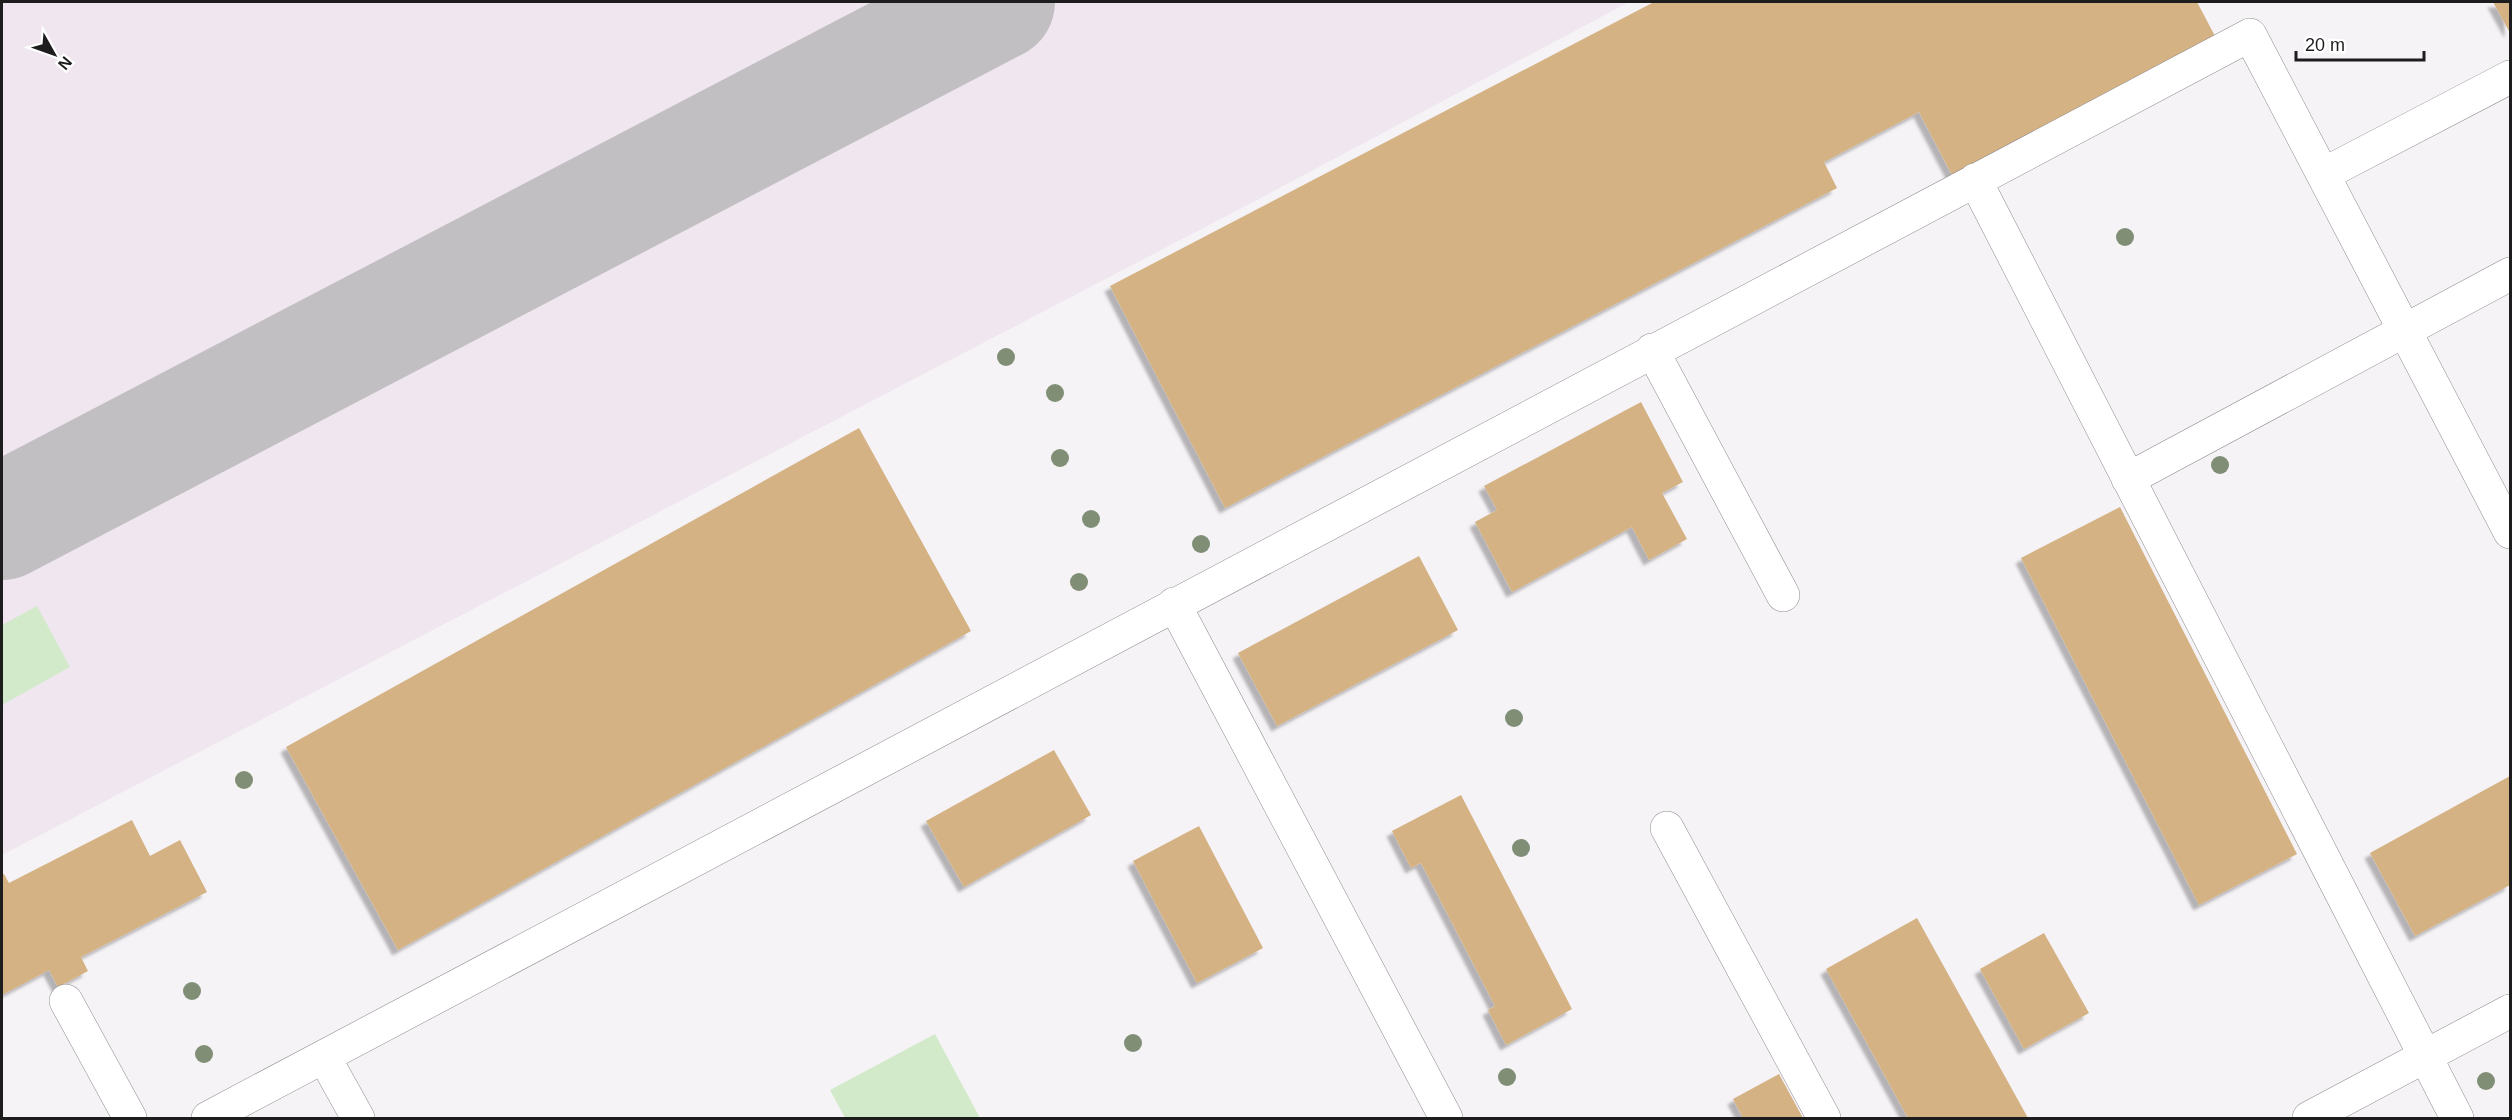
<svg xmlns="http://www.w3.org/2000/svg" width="2512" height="1120" viewBox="0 0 2512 1120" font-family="Helvetica,sans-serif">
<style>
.built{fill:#efe6ef}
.green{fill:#d3eaca}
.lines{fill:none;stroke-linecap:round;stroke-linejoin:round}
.taxiway{stroke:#c2bfc2;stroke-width:116}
.building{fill:#d4b283;filter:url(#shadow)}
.minor-casing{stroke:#8f8c8f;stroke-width:34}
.minor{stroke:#fff;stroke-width:33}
.tree{fill:#7f8e75}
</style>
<defs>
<filter id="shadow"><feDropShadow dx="-5.5" dy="5.5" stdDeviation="1.5" flood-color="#0004"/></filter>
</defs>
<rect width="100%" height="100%" fill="#f6f3f6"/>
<path class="built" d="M2,2H1629L1257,200L2,855Z"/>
<path class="green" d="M37,606L70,667L2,705V625Z
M935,1034L980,1118H845L830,1090Z"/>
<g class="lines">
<path class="taxiway" d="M2,522L997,2"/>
</g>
<path class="building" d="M1654,2H2197L2215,36L1952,175L1919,112L1824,162L1837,188L1225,508L1110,286Z
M2493,2H2510V33Z
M1641,402L1683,482L1662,493L1687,539L1649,560L1632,527L1512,592L1475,522L1497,510L1484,486Z
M859,428L971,631L398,950L286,747Z
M2120,507L2297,854L2199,905L2021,558Z
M1419,556L1458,630L1277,726L1238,653Z
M1054,750L1091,815L964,887L926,821Z
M2510,776V885L2415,936L2370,853Z
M1461,795L1572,1009L1506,1045L1488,1010L1495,1006L1421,863L1411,868L1392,831Z
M132,820L150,856L180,840L207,892L81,957L88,971L58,987L49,970L2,995V875L4,874L9,883Z
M1199,826L1263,948L1197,983L1133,861Z
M1917,918L2028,1118H1908L1826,969Z
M2044,933L2089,1013L2024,1049L1980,969Z
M1779,1074L1803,1118H1743L1733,1099Z"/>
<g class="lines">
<defs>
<path id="minor" d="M2324,174L2510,77
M1975,180L2457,1118
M1652,350L1783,595
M2128,479L2510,274
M1174,604L1446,1118
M1667,828L1824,1118
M66,1001L130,1118
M324,1057L358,1118
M208,1118L2250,35L2510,532
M2309,1118L2510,1011"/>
</defs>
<use href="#minor" class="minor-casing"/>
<use href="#minor" class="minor"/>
</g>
<g class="tree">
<circle cx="2125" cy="237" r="9"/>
<circle cx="1006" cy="357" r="9"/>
<circle cx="1055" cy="393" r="9"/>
<circle cx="1060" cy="458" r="9"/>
<circle cx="2220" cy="465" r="9"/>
<circle cx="1091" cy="519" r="9"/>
<circle cx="1201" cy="544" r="9"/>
<circle cx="1079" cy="582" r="9"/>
<circle cx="1514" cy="718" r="9"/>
<circle cx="244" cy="780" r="9"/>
<circle cx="1521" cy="848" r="9"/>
<circle cx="192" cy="991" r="9"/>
<circle cx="1133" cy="1043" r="9"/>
<circle cx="204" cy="1054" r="9"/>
<circle cx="1507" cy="1077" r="9"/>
<circle cx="2486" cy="1081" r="9"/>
</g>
<rect width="2512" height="1120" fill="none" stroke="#1e1d1e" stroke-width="6"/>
<g transform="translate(54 54) rotate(130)" stroke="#ffffff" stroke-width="4.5" paint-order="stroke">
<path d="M0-4.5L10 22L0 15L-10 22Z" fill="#1e1d1e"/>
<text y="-9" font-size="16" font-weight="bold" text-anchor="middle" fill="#1e1d1e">N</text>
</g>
<path d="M2296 51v9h128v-9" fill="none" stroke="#1e1d1e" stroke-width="3"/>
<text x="2305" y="51" font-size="18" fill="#1e1d1e" stroke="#ffffff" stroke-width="4.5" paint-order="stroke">20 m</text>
</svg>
